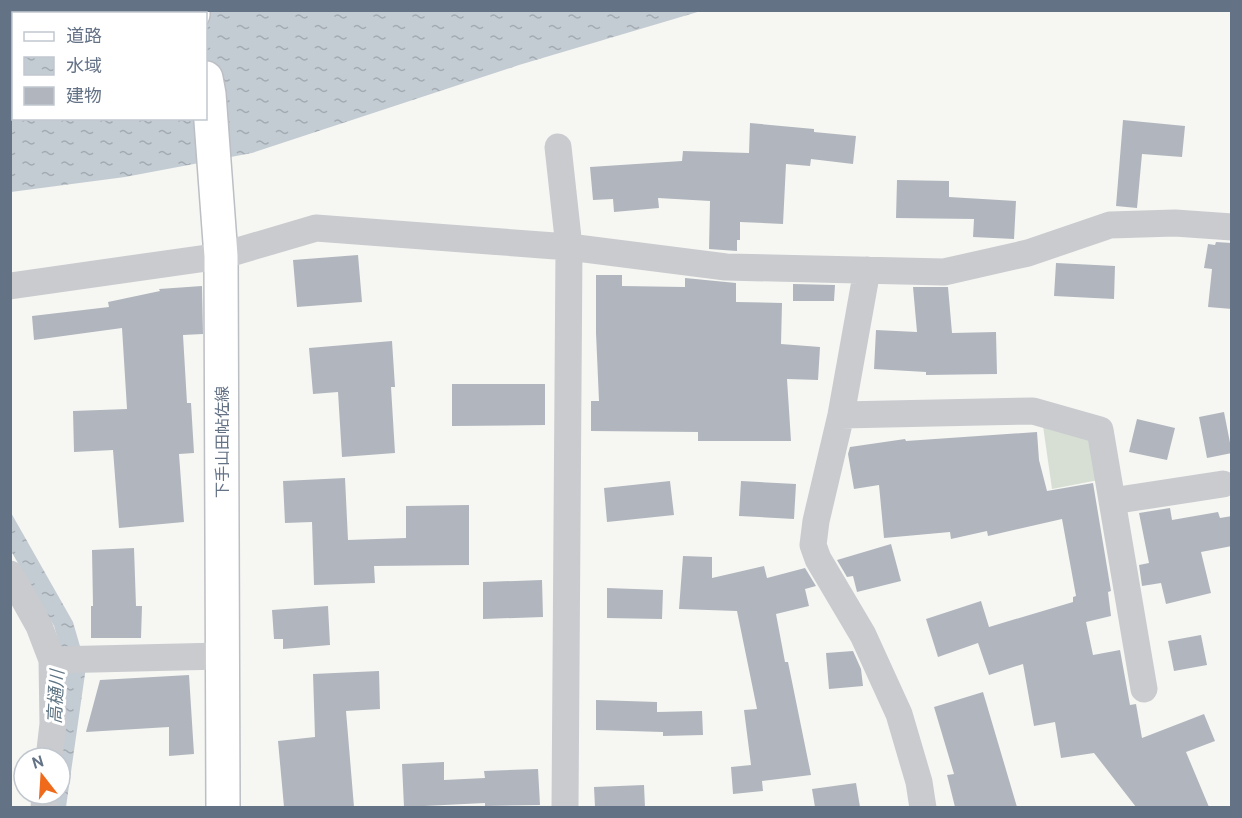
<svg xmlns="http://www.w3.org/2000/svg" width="1242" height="818" viewBox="0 0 1242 818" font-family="Cabin,'Noto Sans JP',sans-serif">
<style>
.green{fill:#d7dfd4}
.water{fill:url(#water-ripples);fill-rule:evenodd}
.building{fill:#b1b6be}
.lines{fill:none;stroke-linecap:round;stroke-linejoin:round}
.secondary-casing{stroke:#bbbec3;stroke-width:36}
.street{stroke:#c9cbcf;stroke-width:27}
.secondary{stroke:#fff;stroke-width:33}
.labels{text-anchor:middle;stroke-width:6;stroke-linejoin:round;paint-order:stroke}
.street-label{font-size:16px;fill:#647286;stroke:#fff}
.water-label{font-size:18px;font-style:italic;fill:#5f7483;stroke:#fff}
</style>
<defs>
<pattern id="water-ripples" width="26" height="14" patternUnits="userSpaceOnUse" patternTransform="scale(1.5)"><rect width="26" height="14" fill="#c4ccd3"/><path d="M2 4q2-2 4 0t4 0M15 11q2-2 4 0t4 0" fill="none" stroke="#a3aab1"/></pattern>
</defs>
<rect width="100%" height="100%" fill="#f6f7f3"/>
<path class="green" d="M1043,426L1094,435L1104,479L1052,489Z"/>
<path class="water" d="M11,11H701L519,65L252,153L125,177L11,192ZM14,14H206V118H14Z
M10,511L73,622L86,667L66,807H53L55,794H60V758L66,668L54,626L11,551Z"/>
<path class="building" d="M1123,120L1185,126L1182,157L1142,154L1137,208L1116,206Z
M750,123L814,129V132L856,136L853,164L811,159L810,166L786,164L783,224L740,222V240H737V251L709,249L710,201L658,198L659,208L614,212L613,199L593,200L590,167L682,161L683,151L749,153Z
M897,180L949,181V197L1016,201L1014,239L973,237L974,219L896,218Z
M1216,242L1232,243V309L1208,307L1212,269L1204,268L1208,244L1215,245Z
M358,255L362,302L297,307L293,260Z
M1056,263L1115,266L1114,299L1054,296Z
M596,275H622V286L685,287V278L736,283V302L782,303L781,344L820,347L818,380L787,379L791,441H698V432L591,431V401H599L596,333Z
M793,284L835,285L834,301H793Z
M202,286L203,334L183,335L187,403H191L194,453L179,454L184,522L119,528L113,450L74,452L73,411L127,409L122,328L34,340L32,316L109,307L108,302L160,291L159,289Z
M913,287H948L952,333L996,332L997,374L926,375V372L874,369L876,330L917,332Z
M392,341L395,387H391L395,453L342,457L338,392L313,394L309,348Z
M452,384H545V425L452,426Z
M1224,412L1232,453L1207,458L1199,417Z
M1137,419L1175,428L1167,460L1129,452Z
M1037,432L1039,460L1047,491L1093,483L1111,591L1108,592L1111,616L1086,622L1093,655L1120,650L1130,705L1136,704L1142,738L1204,714L1215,741L1186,752L1209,807H1136L1094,753L1061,758L1055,722L1034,726L1023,664L989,675L978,643L938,657L926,619L981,601L989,627L1073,602V597L1076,596L1062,519L988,536L987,531L951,539L950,532L884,538L879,485L854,489L848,454L850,447L905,439L906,441Z
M345,478L348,540L406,538V506L469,505V565L374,566L375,583L314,585L312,522L285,523L283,481Z
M670,481L674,515L607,522L604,488Z
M741,481L796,484L794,519L739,516Z
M1170,508L1172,520L1218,512L1220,518L1232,516V546L1201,552L1211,593L1166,604L1161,583L1142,586L1139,565L1149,563L1139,513Z
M891,544L901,581L857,592L853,576L847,577L837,560Z
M134,548L136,606H142L141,638H91V606H93L92,550Z
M683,556L712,557V578L764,566L767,578L805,568L816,586L805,589L809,606L776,614L785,662H788L811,775L762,781L763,791L733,794L731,767L751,765L744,710L757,709L737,611L679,609Z
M542,580L543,617L483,619V582Z
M607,588L663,590L662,619L607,618Z
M328,606L330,645L283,649V639H274L272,610Z
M1201,635L1207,665L1174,671L1168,641Z
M853,651L861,669L863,686L829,689L826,653Z
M379,671L380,709L346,711L354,807H284L278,741L315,737L313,674Z
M189,675L194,754L169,756V727L86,732L100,680Z
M983,692L1017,807H955L947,775L954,774L934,707Z
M596,700L657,702V712L702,711L703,735L663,736V732L596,730Z
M444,762V780L485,778L484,771L538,769L540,805L485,806V803L404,807L402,764Z
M856,783L860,807H815L812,789Z
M644,785L645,807H595L594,787Z"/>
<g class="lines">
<defs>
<path id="secondary" d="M192,10L193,14
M206,78L209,94L221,256L223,808"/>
</defs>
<use href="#secondary" class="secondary-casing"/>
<path class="street" d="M558,147L569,247L565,808
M867,270L841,415L816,521L813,545L818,559L863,635L899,714L919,782L923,808
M10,286L221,256L316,228L569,247L726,267L944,272L1028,253L1110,225L1175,223L1232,227
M841,415L1033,411L1100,430L1144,689
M1112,501L1223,484
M10,574L39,626L52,660L53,724L49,758
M52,660L222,656
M44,808L45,794"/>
<use href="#secondary" class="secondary"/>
</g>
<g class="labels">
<g class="street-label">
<text transform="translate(222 442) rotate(-90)" y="6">下手山田帖佐線</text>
</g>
<g class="water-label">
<text transform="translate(56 697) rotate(-87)" y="6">高樋川</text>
</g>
</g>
<rect width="1242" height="818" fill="none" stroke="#647286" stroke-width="24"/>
<rect x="12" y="12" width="195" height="108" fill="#ffffff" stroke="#c1c7cf" stroke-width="1.5"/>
<rect x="24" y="32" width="30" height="9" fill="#ffffff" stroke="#c1c7cf" stroke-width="1.5"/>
<text x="66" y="42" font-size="18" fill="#647286">道路</text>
<rect x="24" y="57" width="30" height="18" fill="url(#water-ripples)" stroke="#c1c7cf" stroke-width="1.5"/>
<text x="66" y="72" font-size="18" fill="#647286">水域</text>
<rect x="24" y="87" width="30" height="18" fill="#b1b6be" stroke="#c1c7cf" stroke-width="1.5"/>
<text x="66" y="102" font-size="18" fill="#647286">建物</text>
<g transform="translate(42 776) rotate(343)"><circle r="28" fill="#ffffff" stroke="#c1c7cf" stroke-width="1.5"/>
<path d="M0-4.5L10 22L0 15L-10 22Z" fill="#ef6b1b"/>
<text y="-9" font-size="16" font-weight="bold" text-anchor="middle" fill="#647286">N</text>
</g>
</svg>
